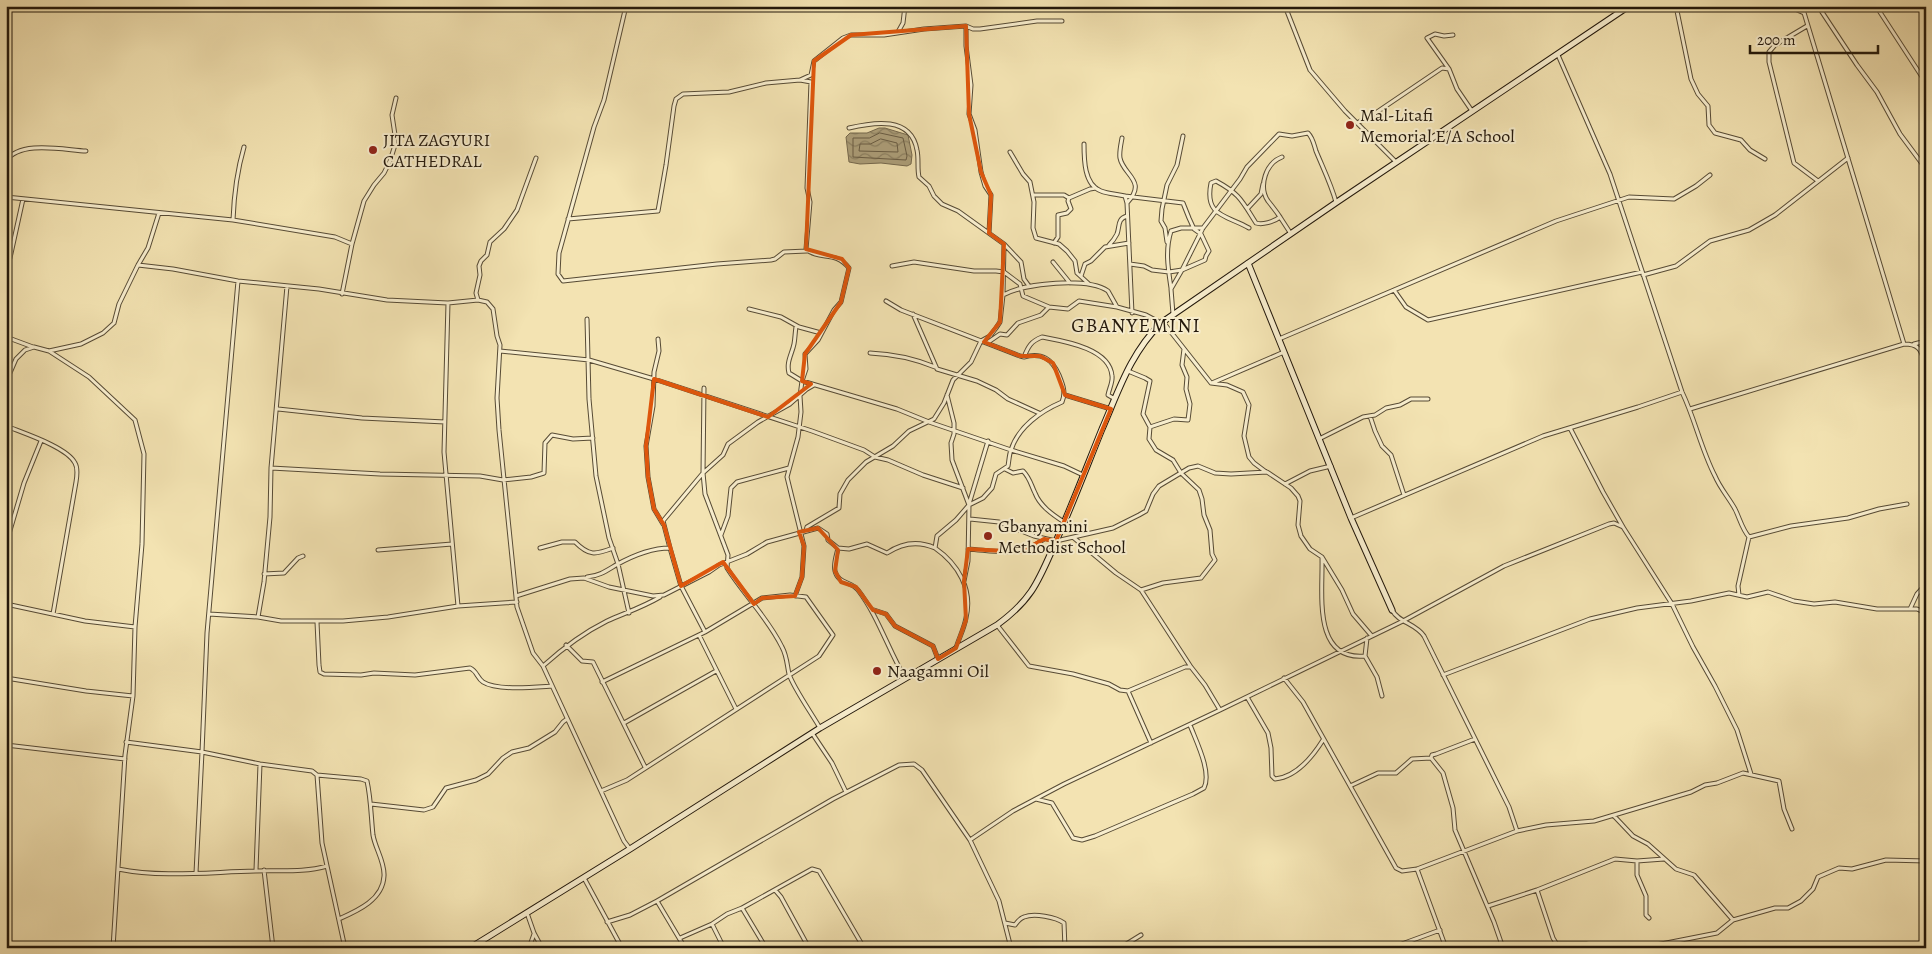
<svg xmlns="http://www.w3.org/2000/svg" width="1932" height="954" viewBox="0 0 1932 954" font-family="Alegreya,serif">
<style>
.water{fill:url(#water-waves);stroke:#75684d}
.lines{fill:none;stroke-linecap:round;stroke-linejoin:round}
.shore{stroke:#685b42;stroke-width:1}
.street-casing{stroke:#574b35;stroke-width:5}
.secondary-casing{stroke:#23180b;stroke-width:7}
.street{stroke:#f7edcd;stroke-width:3}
.secondary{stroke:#f7edcd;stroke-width:5}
.marked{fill:none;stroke:#de560c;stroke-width:4;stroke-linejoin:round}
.poi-dot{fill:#8f2418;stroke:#f7edcd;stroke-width:2}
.labels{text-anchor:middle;stroke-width:4;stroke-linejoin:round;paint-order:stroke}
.poi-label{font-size:18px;fill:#23180b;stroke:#f7edcd;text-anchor:start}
.quarter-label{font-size:20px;letter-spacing:1px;fill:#23180b;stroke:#f7edcd}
</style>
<defs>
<pattern id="water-waves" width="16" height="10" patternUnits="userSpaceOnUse" patternTransform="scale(1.25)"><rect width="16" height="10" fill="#ac9e79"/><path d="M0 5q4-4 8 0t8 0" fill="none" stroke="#8c8061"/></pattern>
</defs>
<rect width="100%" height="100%" fill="#f3e3b2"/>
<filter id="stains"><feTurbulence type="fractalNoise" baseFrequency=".004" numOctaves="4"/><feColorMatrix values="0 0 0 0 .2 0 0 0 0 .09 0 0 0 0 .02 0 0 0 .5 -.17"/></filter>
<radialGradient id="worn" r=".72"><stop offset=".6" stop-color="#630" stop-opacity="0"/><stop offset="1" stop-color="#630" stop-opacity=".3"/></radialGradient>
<path class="water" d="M879,128H885L908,135L912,155L911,164L907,166L881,163L860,164L849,162L846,137L850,133H867Z"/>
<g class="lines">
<path class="shore" d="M880,133L903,138L907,156L906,160L853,157V138H869Z
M881,139L897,143L898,152L859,151L860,144H870Z"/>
<defs>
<path id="street" d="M626,6L604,100L594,127L559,253L558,274L563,281L717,264L771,260L775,259L784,252L807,251
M1285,6L1310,70L1345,111L1396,162
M1676,6L1691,79L1698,94L1708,106L1709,125L1715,133L1741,140L1750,150L1765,159
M1779,6L1795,9L1804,13
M1802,6L1904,344
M1818,6L1857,65L1877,92L1900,134L1926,169
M1876,6L1926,83
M1807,26L1775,45L1769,52V62L1794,163L1818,181
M898,32L903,23L905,6
M1558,55L1610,174L1682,392C1695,419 1701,449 1715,476C1720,488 1729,498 1735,509C1740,519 1742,529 1749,537L1791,526L1848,518L1879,509L1907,504
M1449,69L1427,38L1435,34L1444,36L1453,35
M1357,123L1374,114L1442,68L1449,69L1457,89L1472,111
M849,128C874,122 911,116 917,150C919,159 917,168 919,177L929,186L934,196L942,204L958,211L1004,244L1021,262L1024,279L1029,286
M1122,138C1121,144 1119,152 1120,158C1123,175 1148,181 1127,203
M1084,144C1084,159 1084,185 1101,191C1108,194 1117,194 1125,196L1127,203L1132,313
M1010,152L1023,174L1030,182L1034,202L1033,228L1036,238L1059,244L1067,251L1075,261L1077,273L1089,284
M6,161C20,140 64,150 86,151
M1033,195H1064L1069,198
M1125,196L1183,203L1189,218L1194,229L1201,234L1209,251L1206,256L1205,260L1182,270L1169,272L1152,270L1144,266L1130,264
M6,197L233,220L335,237L352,244
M1248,208L1261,194L1263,184
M1280,217C1276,211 1272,206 1268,201C1258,186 1266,163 1282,157
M568,219L658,211L666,165L674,106L676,99L683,94L729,92L766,83L800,80L811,75L814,61L843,38L851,35H884L924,29L966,26
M233,220C234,194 237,171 244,147
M1249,228C1227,215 1204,217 1211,183L1216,181C1240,194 1242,201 1256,223C1262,225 1274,222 1280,217L1291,234
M989,233L991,195L985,186L981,172L975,130L969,114L971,85L966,46V26L973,29H980L1037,21H1062
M1167,242L1165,228L1161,221L1162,209L1167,185L1177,165L1183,136
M1054,243L1058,237V215L1067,213L1071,209L1068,201L1069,198L1090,189L1096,188
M1109,245C1112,242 1115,238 1117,234C1120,226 1117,219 1127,216
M6,261L10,258L23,199
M1053,262L1070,283
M138,265L148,248L159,213
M892,266L914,262L974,271H996L1004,272L1020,284L1023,296L1049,307
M1643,275L1676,266L1710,241L1749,230L1775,215L1848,158
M1081,276L1085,264L1091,261L1105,247L1129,243
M1171,288C1168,268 1165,250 1171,231L1181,228H1203
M1394,290L1406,307L1428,320L1642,272
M342,294L352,244L364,201L374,185L384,173L390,161L395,145V135L392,115L396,98
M1003,295C1025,283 1087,277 1108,291L1117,307L1146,315L1161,323
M478,300L476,293L480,275L479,266L481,261L487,255L490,242L504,229L517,210L536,158
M886,301L901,310L1020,356L1024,357C1028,347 1031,341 1042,337C1063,341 1110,348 1112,376C1113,382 1109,389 1108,395L1115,399
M448,303L444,452L458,606
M749,309L781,317L799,327L821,333
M913,314L937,369L977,381L996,390L1008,399L1039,413
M1173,314L1171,289L1182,270L1203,228L1240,179L1247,167L1279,134L1292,136L1308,133C1313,138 1314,145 1316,151C1323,168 1331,184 1336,202
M587,319L589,399L596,476L609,538L618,564L629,613
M1163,322L1211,383L1227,385L1243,392L1249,405L1244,436L1249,457L1254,463L1266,472
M796,327C795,333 795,339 794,344C792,354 786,362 789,373L802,381L897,409L929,422L1011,450L1064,466L1083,475
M6,337L33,347
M658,339L659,351L654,372L653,406L646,446L648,477L654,509L663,524
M1279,339L1556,221L1629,197L1674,199L1696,186L1710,175
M987,343L1000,334L1007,335L1018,323L1041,315L1049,307L1068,309L1079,301L1117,307
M1914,344L1926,341
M49,351L89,377L135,420L144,454L142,544L135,627L133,696L125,755L113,948
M500,351L589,360L654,379L812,431L864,450L875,457L888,460L923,475L963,488
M870,353C894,354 913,358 935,367
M1128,371L1145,378L1150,381L1143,414L1150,427L1149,439L1156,450L1173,460L1181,473L1199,490L1202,499L1204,515L1210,530L1212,554L1215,560L1201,578L1163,583L1141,590
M6,382L16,359L25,350L34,347L49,351L81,344L103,333L114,323L119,304L138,265L173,269L238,281L319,289L387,300L448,303L478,300L487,302L493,309L497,336L500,345L497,398L499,430L517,607L533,653L543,666L624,841L630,849
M1212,383L1284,352
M704,388L703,473L705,494L728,555L727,568C744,595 768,618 782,647C787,656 787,665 789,674C793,687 812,714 820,728
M947,395L954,423V434L951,443L952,460L969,505L968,561L964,581
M1065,395L1111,409
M278,409L362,418L445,422
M1690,409L1904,344C1921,344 1921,352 1926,365
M1370,416L1375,431L1382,446L1391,455L1404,495
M6,426C23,433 67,447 75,463C78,468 77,476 76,482L53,614
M1150,427L1174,419L1188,420L1190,404L1186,389L1187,377L1182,365L1184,349
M1570,428L1603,492L1623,527
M1319,439L1363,417L1375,415L1386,408L1400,405L1411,399H1428
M271,468L380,474L480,476L503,480L531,477L544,473L545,443L552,435L573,439L593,438
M1005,469L1013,473L1023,471C1030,478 1031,485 1035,493C1040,506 1053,515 1064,522
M1285,484L1310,471L1331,466
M969,504L988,441
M1351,518L1543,436L1638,407L1682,392
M970,519L999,522L1034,536L1056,541L1113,528L1139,515L1146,511L1153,494L1159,486L1189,468L1198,466L1215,473L1231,474L1267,472L1291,488L1298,496L1300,501L1298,525L1301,536L1310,549L1322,557L1342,590L1353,614L1371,635
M806,530L807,527L839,508L840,494L848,480L866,462L893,446L909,431L934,419L944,403L953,380L971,362L981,341L990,336L996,328L1000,322L1003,295L1004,244
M721,535L728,516L731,488L737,482L789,468
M1074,538L1116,573L1141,590L1191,667
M6,544L24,483L41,441
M540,548L562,542H575C589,556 595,555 613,548
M670,548L681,586L705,632
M838,548C837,554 833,564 835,571C838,584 851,581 858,590C878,616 888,649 905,678
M968,549C997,551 1020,558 1044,539
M378,550L452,544
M1322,558C1323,593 1312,661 1365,656L1377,677L1382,696
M264,574L284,573L298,558L303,556
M587,577C599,576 606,571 616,565C632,556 652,548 670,548L663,521L703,473L723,455L728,444L758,422L790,404L807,389L814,385
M1739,595L1738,586L1749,537
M516,596L570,579L584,578L609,587L653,596L664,595L709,572L719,565L747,554L767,542L818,528L827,534L828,540L838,548L849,549L867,544L887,553C902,543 917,540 935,548
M795,596L802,577L804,546L787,477L798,437L801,412L800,396L802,381L806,369L805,354L818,340L834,310L841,302L849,268C835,250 820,261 806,249L810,202L807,188L811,82L800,80
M6,604L85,621L135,627
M1910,609L1917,594L1926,584
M874,610L886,614L895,626L933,646L938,659
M1392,610C1399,623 1415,623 1424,636L1509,807L1517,831
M209,614L258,617L281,621H343L388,617L458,606L517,602
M258,617L264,582L270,517L271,468L287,286
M317,622L319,665L320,672L324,674L361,675L374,673L415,675L470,668C477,671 477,678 483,682C497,691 536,687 552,686
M997,625L1029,666L1073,674L1109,684L1120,690L1128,691L1185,667H1191L1205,685L1220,710L1403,621L1504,566L1609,524L1614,523L1623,527L1672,604L1693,647L1715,686L1737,730L1751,774
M699,635L736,709
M566,645L582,661L593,662L645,767
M956,648C959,638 964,629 966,618C973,589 958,564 935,548L937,536L956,520L969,505L983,498L992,488L996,474L1008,466C1009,461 1009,455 1011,450C1018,427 1041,411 1062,402C1066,392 1063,385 1059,375C1052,359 1042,352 1024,357
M1365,656L1367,638
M543,666C563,648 583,633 607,621C625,613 643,607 660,597
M1443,675L1590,619L1637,608L1691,601L1729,593L1747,597L1768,592L1794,601L1814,604L1835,602L1877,609H1917L1926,613
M6,678L86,691L133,696
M1284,678L1303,702L1396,868L1402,871L1417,869L1517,831L1546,825L1594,821L1691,792L1705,785L1717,783L1743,773L1779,781L1784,809L1792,829
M1128,691L1151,743
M1247,697L1268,733L1271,748L1272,776L1275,779C1296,777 1313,756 1323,740
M624,723L716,671
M812,733L832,763L846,792
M1475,739L1436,754L1432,755L1431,758L1443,773L1453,808L1455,830L1494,922L1503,948
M126,742L202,752L207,633L238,281
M6,745L125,759
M317,775L322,843L345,948
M1350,786L1378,773H1396L1412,759L1431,758
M601,791L627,780L819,656L833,635L806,597L790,595L762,598L705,632L602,682
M1036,799L1052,803L1073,838L1082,840L1095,836L1193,794L1204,788C1212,772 1196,741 1190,725
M371,804L424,810L433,807L446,788L476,780L488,774L503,758L512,752L529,748L555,732L563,722L567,719
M1614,816L1633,836L1648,844L1676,869L1694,875L1733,920
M970,840L1013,811L1064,784L1220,710
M1637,861V875L1646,896V915L1649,918
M118,869C163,878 209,872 255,871C279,870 304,873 327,866
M1417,869L1446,948
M256,870L260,764
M264,870L273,948
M196,873L202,752L260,764L312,771L317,775L361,779L367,781C371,799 371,817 373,835C375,848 385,862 384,876C383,900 357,911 339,919
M584,878L622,948
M775,890L781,897L809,948
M1537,890L1553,938L1559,948
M657,901L685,948
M1488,906L1537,890L1615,859L1637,861L1664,859
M742,908L766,948
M527,913L534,933L542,948
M607,922L630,915L657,901L833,799L899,765L914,764L922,770L970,840L999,901L1011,948
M1005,923L1015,925C1018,921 1020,918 1024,917C1034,913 1056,917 1064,923L1065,948
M712,924L724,948
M680,938L712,924L727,914L742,908L812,869L819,871L864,948
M1556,944H1586L1603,948
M529,948L534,934
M1120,948L1141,935
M1391,948L1440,930
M1641,948L1717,933L1733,920L1775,908H1788L1801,901L1813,889L1818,877L1839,868L1852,869L1886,860L1926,861"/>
<path id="secondary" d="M1248,263L1351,518L1392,610
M470,948L630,849L820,728L997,625C1034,598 1039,579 1057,539C1073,503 1087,466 1102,429C1119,390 1130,354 1161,323L1337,202L1629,6"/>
</defs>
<use href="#street" class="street-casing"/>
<use href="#secondary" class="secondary-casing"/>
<use href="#street" class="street"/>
<use href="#secondary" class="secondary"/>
</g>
<path class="marked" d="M966,26L969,114L981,172L991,195L989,233L1004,244L1000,322L984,342L1020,356H1040L1053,363L1065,395L1111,409L1056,541L1044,539L1021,552L968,549L964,581L966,620L956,648L938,659L933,646L895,626L886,614L873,610L856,587L841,582L835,571L838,550L818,528L799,532L804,546L802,577L795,596L762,598L754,604L723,562L681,586L664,525L654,509L648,477L646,446L654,379L768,417L811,384L802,381L805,354L841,302L849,268L842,259L806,249L814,61L851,35Z"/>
<g class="poi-dot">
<circle cx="1350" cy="125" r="5"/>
<circle cx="373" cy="150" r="5"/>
<circle cx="988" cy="536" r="5"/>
<circle cx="877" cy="671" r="5"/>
</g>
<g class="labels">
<g class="poi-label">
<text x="1360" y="121">Mal-Litafi<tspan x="1360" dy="21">Memorial E/A School</tspan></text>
<text x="383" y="146">JITA ZAGYURI<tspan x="383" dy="21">CATHEDRAL</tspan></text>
<text x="998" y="532">Gbanyamini<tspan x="998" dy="21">Methodist School</tspan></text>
<text x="887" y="677">Naagamni Oil</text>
</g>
<g class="quarter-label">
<text x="1136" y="332">GBANYEMINI</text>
</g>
</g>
<rect width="1932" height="954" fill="none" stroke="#f3e3b2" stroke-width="25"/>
<rect x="8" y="8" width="1917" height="939" fill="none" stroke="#23180b" stroke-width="2.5"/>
<rect x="12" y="12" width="1907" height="929" fill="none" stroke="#23180b"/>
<path d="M1750 45v8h128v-8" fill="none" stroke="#23180b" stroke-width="2.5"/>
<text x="1757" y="45" font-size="15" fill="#23180b" stroke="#f7edcd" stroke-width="4" paint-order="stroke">200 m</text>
<rect width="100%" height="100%" filter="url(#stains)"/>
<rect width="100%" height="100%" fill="url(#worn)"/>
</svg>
